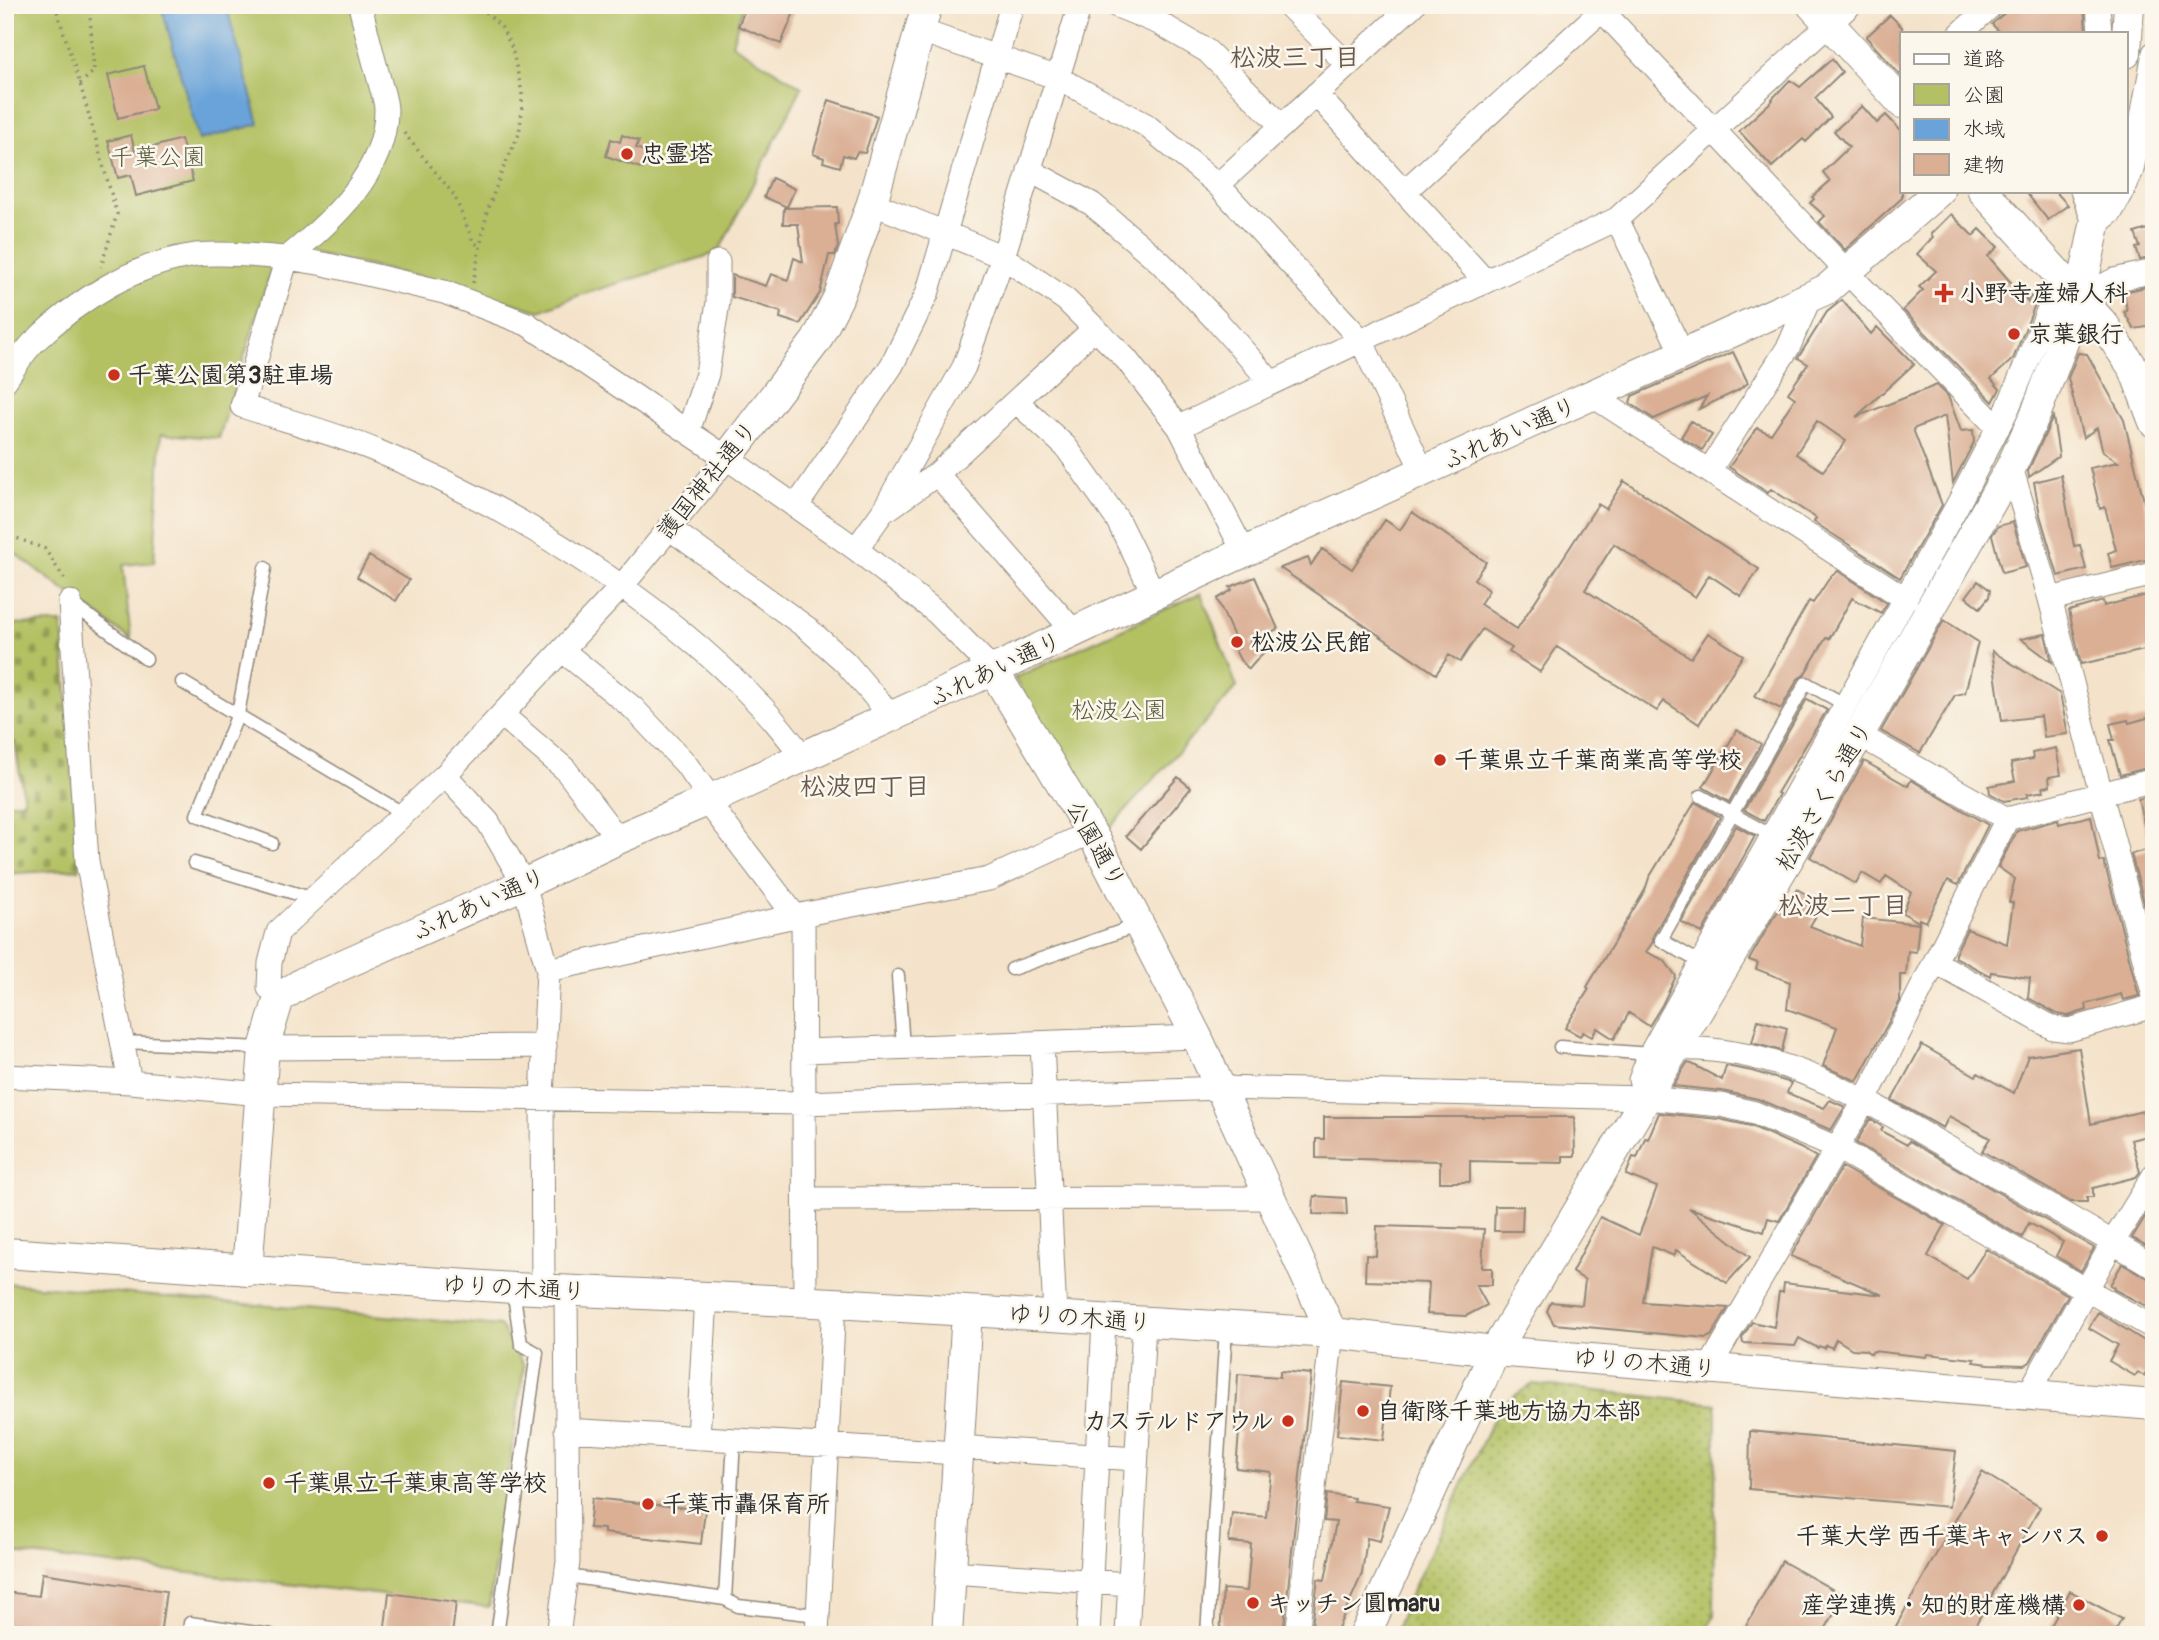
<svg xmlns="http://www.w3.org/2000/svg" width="2159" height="1640" viewBox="0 0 2159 1640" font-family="Pangolin,'Klee One',sans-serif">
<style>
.grass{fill:url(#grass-dots);stroke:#6f7648;stroke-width:2}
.cemetery{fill:url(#cemetery-stones);stroke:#6f7648;stroke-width:2}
.park{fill:#b3c164;stroke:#6f7648;stroke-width:2}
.water{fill:#69a3d9;stroke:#4a6782;stroke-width:2}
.building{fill:#daaf94;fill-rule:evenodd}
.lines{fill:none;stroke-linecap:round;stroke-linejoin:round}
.service-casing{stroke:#90877a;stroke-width:15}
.minor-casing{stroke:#90877a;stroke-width:25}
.tertiary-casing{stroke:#90877a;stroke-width:32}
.path{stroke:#90877a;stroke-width:3.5;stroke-dasharray:2 5;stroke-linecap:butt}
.service{stroke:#fff;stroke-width:12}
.minor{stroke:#fff;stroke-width:23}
.tertiary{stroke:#fff;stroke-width:30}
.poi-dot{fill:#c8321e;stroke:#fbf7ec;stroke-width:2.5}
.labels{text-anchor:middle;stroke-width:5;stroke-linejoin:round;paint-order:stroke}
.poi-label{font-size:24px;font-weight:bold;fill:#2b2b2b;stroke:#fbf7ec;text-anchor:start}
.park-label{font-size:24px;fill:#54583c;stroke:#fbf7ec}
.street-label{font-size:24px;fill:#2b2b2b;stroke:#fbf7ec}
.neighbourhood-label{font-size:26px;font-weight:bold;fill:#685950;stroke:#fbf7ec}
</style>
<defs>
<pattern id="grass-dots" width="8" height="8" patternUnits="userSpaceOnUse" patternTransform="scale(1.75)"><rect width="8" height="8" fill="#b3c164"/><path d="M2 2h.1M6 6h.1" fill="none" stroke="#929d53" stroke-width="1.8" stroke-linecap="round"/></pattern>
<pattern id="cemetery-stones" width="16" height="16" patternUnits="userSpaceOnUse" patternTransform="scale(1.75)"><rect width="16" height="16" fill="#b3c164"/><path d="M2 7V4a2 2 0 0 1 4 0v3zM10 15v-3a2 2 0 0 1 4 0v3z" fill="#929d53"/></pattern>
</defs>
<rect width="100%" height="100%" fill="#fbf7ec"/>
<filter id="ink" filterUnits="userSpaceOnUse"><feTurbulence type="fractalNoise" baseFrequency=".0143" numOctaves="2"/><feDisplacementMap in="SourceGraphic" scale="14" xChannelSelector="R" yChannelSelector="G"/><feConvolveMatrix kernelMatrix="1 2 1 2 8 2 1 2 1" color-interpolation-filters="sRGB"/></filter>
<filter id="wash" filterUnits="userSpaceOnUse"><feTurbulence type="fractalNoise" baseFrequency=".00686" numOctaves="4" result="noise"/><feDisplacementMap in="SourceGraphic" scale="28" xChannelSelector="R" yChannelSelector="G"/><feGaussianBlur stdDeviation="1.57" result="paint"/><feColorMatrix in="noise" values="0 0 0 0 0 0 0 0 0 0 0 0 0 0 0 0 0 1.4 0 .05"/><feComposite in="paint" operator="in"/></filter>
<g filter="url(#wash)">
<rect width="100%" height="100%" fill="#f4e3ca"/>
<path class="grass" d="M1533,1384L1716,1404L1714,1616L1704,1635H1394L1406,1604L1500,1405Z"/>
<path class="cemetery" d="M62,623L79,869L5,874V804L24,801L15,742H5V624Z"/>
<path class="park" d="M5,5H743L732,44L802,87L720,249L710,255L574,297L540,311L437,281L282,247L271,270L219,438L161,434L154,562L123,565L131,640L5,546Z
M1201,593L1237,687L1105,833L1014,678Z
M5,1283L500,1326L524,1366L489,1607L5,1552Z"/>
<path class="water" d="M161,5H226L259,124L199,140Z"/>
<g id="blocks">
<path class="building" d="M747,5H797L781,44L738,26Z
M2014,5H2084L2086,30L2083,33H2000L1992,24Z
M1890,15L1902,27V77L1866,37Z
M1832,59L1842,72L1815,98L1831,117L1806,142L1803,139L1772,167L1739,131L1773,100L1772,99L1790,80L1800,87Z
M144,66L155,109L118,118L108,75Z
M829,100L877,116L865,153L857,152L854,158L843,155L840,167L823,162L824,158L813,154Z
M1862,106L1877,123L1886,115L1902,132V198L1845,250L1819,222L1825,216L1810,203L1814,199L1812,197L1830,181L1823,172L1849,147L1834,131Z
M131,135L135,152L181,139L193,181L136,196L131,175L118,178L108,141Z
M622,135L639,141L636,148L647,152L643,169L606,156L611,139L620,142Z
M772,178L795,189L787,207L764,197Z
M2025,191H2055L2068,205L2048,220Z
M837,207L838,224H835L838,246L835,255H829L820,293L800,324L780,318L781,312L732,297V275L766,286L771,274L788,280L794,258L803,262L798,224H783L784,208Z
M1951,214L1973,236L1980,229L1998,247L1988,256L2028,302L2030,296L2036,302L2013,359L1991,379L2000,389L1993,402L1903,310L1923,290L1919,287L1936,271L1917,254L1933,237L1931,234Z
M2154,227V257L2140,260L2136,248L2140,247L2135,233Z
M2154,285V326L2134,329L2124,312L2127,311L2124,292Z
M1842,300L1871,334L1877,327L1914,364L1856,417L1937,385L1948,396L1961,431L1973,430L1974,442L1953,483L1945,416L1913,429L1942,505L1900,578L1814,522L1816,518L1771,489L1768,493L1729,467L1757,428L1771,434L1795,398L1788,393L1808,364L1798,358L1827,312ZM1817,421L1846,441L1823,471L1796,454Z
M1733,352L1748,383L1737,391L1699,409L1707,396L1654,419L1630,403L1632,396Z
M2078,353L2087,354L2124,420L2154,542V558L2112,568L2108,553L2116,550L2105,507L2100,509L2090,468L2118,462L2103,452L2097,428L2083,438L2068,378Z
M2053,417L2059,456L2029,477L2028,471Z
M1691,421L1712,435L1702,450L1681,437Z
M2061,475L2074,546L2080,545L2086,569L2058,576L2040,515L2034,482Z
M1624,481L1759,569L1741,596L1709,575L1695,597L1614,544L1585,590L1691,658L1708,633L1743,655L1699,724L1664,701L1657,711L1557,647L1540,672L1509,652L1512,648L1482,629L1460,662L1449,655L1436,674L1280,568L1308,558L1311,565L1322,549L1352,569L1385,520L1400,530L1412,512L1486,562L1474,579L1489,590L1480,604L1517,629L1598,504L1606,509Z
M2013,522L2026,567L2002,573L1992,535L1998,526Z
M369,556L409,580L396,601L357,577Z
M1838,571L1887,603L1881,613L1852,598L1829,639L1826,638L1804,675L1798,679L1781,709L1755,696L1809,601L1813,603L1831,576Z
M1255,577L1278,629L1250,641L1263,653L1249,669L1240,660L1235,650L1239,648L1217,599L1232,590L1230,587Z
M1978,581L1990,590L1989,597L1980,608L1966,597Z
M2154,593V648L2081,664L2069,611L2103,601L2104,606Z
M1944,620L1978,642L1965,693L1955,695L1920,753L1881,731Z
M2045,634L2052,662L2021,639Z
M1992,651L2060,694L2068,734L2044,737L2041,716L2002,721Z
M1807,699L1827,710L1777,793L1779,794L1764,821L1744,810Z
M2154,716V766L2120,775L2110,740H2114L2110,724L2128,720L2129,723Z
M1737,730L1761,744L1729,802L1703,787Z
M2056,748L2061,775L2049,777L2050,786L2043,787L2044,791L2027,794L2028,797L2004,801L1990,793L1989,786L2015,781L2011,763L2033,759L2032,753Z
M1864,761L1908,786L1911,780L1988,825L1958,885L1948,880L1926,922L1919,919V922L1903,913L1911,892L1886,876L1881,884L1862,873L1856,884L1810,857Z
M1178,777L1191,788L1141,849L1126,836Z
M2154,795V840L2148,841L2138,799Z
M1695,802L1720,817L1653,936V942L1646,952L1664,960L1676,976L1662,1005L1649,1026L1629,1013L1614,1039L1597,1028L1592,1037L1583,1032L1580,1036L1565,1028L1589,989L1587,987L1645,890L1649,878Z
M2091,816L2100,862L2104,861L2139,996L2123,1000L2121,994L2086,1004L2087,1010L2068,1016L2057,1014L2028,998L2030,978L1991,972L1990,976L1955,957V954L1967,929L2007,944L2013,903L2009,902L2015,879L1998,867L2017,831L2058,820L2059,824Z
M1736,826L1755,836L1702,933L1681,922Z
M2154,848V940L2131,854Z
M1797,889L1823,904L1810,926L1860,946L1863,918L1919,924L1916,952L1908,951L1906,975H1900V1001L1857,1081L1823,1066L1837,1027L1787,1009L1790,982L1756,969L1758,963L1749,960L1773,918L1780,909L1787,907Z
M1758,1020L1787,1028L1782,1051L1752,1043Z
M1922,1045L1976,1076L1978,1073L2014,1093L2028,1056L2079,1048L2091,1124L2154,1108V1134L2131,1140L2140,1172L2136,1177L2093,1188V1197H2087V1202H2071L1982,1151L1990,1138L1949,1116L1943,1128L1892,1100Z
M1687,1063L1692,1064L1722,1080L1726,1066L1752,1071L1791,1083L1787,1093L1824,1108L1830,1100L1845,1107L1831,1130L1758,1099L1722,1091L1673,1086Z
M1659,1113L1719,1119L1751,1126L1800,1148L1816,1157L1779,1221L1768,1218L1764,1232L1689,1208L1750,1257L1727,1283L1676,1250L1674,1256L1652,1247L1643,1302L1728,1308L1711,1336L1706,1338L1554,1324L1547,1311L1551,1302L1582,1305L1585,1280L1572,1272L1600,1217L1639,1235L1657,1187L1626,1175L1633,1157L1637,1158L1645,1138L1648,1139Z
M1324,1117H1574L1575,1156H1563V1163L1470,1161V1182H1440V1161L1316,1158V1139H1324Z
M1870,1119L1883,1127L1881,1131L1907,1145L1909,1141L2094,1248L2081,1271L2056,1256L2063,1242L2029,1223L2022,1237L1856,1143Z
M1842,1167L1945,1225L1928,1256L1967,1279L1986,1249L2068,1295L2030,1362L2025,1365L1989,1364L1974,1362L1975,1359L1927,1354L1926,1357L1873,1351L1871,1354L1865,1350L1852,1349L1836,1339L1832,1348L1826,1345L1824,1348L1819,1346L1818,1348L1799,1338L1795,1346L1743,1343L1742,1338L1752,1322L1774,1327L1779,1292H1783L1784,1283L1883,1295L1791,1256Z
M1314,1196L1346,1198L1347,1215L1313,1214Z
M2154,1202V1250L2132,1238Z
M1495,1206H1523L1522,1231H1494Z
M1377,1226L1484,1229L1482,1268H1492V1285H1476L1487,1305L1466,1316L1427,1314L1429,1283L1365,1281L1366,1255L1376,1256Z
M2122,1264L2154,1281V1310L2113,1289L2114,1287L2110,1285Z
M2098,1312L2154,1347V1375L2146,1372L2144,1376L2138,1372L2135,1376L2109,1361L2118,1345L2089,1328Z
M1280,1371L1311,1374L1283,1635H1220L1223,1589L1247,1591L1251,1544L1229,1542L1232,1513L1266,1517L1271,1472L1236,1468L1239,1432H1235L1238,1374L1280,1377Z
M1343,1382L1390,1387L1384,1440L1337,1435Z
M1750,1431L1956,1451L1949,1507L1749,1489Z
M1982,1472L2040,1507L1970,1635H1891Z
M1327,1494L1354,1498L1353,1501L1389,1506L1380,1541L1367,1538L1362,1574L1335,1635H1311L1318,1579L1325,1580L1336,1522L1324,1521Z
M592,1498L705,1510L701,1544L604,1533V1529L589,1528Z
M1782,1561L1844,1596L1822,1635H1741Z
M42,1573L166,1591L160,1635H5V1592L39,1596Z
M2070,1591L2122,1619L2113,1635H2046Z
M389,1593L456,1602L452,1635H384Z"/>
</g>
</g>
<g filter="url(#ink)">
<use href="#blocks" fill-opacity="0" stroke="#90877a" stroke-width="2"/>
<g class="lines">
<defs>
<path id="service" d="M265,568L238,714L197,815L272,843
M70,602L146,659
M182,682L404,814
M1701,796L1772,836
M194,863L314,899
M1701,963L1661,940L1806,683L1846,705
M1012,969L1139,925
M898,976L903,1048
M123,1042L263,1048
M1560,1047L1650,1054
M567,1576L725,1599L738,1606L817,1615
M725,1599L734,1440
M189,1635L190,1623L271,1635
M497,1635L537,1353L521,1344L513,1288
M1207,1635L1226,1328"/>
<path id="minor" d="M1115,5L1159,23L1207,51L1282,126
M1288,5L1348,65
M1597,5L1847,272L1998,428
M2098,5L2100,33
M921,31L1058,78L1146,125L1218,185L1361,340L1423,472
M1961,33L1992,5
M1316,94L1485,281
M1029,170L1092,204L1160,262L1216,320L1271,382
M2126,184L2132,170L2154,53
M1218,185L1413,5
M1405,191L1602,10
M2082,191L2095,225L2111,212L2123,191
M872,203L1003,257L1066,300L1126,359L1179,427L1244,552
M1617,219L1683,355
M2080,298L2114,280L2154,271
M5,381C14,368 23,353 34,342C77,300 136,263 196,255C226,252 257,256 287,258C331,222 386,173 386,110C386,100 381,88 379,79C372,54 366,30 360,5
M1593,396L1906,599
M1016,401L1066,447L1117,519L1154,594
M1179,427L1617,219L1850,5
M688,432L707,374L718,302V262
M2011,467L2050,599L2154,996
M1709,471L1789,346L1810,297
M937,474L1075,633
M796,507L892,365L927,294L1012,5
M889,508L937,474L1095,328
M669,528L807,628L845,662L892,717
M856,549L882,513L964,367L1003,257L1080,5
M2050,599L2154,574
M70,602L87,861L130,1082L261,1094L804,1103L1221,1088L1646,1098L1721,1105L1755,1113L1837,1148L2154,1328
M563,651L633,708L685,763L711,799
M502,715L565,769L618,839
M1859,735L2007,819L2154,780
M803,757C789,739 775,720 759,704C658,598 512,507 377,451C334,433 287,421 242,406L287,258L324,264L444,292L527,324L727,458L856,549L937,613L993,670
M707,801L795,916
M803,915L805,1302
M1935,962L2053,1028L2069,1030L2154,1006
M548,970L795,916L989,879L1091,832
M279,998L269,988L270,963L278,932L445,775
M1042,1043L1055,1316
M264,1048L545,1046
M1676,1049C1784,1044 1884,1111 1974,1163C2034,1197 2095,1231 2154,1267
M804,1051L1197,1037
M5,1076L130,1082
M1646,1098L1640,1080L1650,1054L1957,506L2007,410L2062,277
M805,1199L1271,1198
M543,1289L542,1098L548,970L524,884L488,822L445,775L622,586L727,458
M1709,1368L1865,1100L2007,819
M2028,1395L2113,1242L2154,1175
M566,1430L958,1453
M698,1438L706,1296
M958,1447L1136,1459
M950,1572L1130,1584
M558,1635L568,1562L566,1291
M817,1635L834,1303
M1088,1635L1104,1321
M1127,1635L1144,1323
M1297,1635L1332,1333"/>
<path id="tertiary" d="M1812,5L1902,103
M2126,53L2129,5
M1983,191L2104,325L2134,369L2154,422
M727,458L816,341L838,298L872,203L927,5
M993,670L1096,841L1197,1037L1332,1333
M5,1253L513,1288L834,1303L1332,1333L1495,1351L2154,1405
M247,1271L264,1048L279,998L304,982L524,884L618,839L707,801L993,670L1244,552L1827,289L1939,191
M947,1635L967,1311
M1365,1635L1495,1351L1790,856L2011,467L2036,413L2080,298L2102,191"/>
</defs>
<use href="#service" class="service-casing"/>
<use href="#minor" class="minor-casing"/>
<use href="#tertiary" class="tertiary-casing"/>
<path class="path" d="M55,5L80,84L117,214L101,267
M80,84L94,71L90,17L87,5
M404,133L454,195L473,241L480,247
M473,283L487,212L502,171L519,134L522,111V92L512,48L502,28L479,5
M5,532L14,537L45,549L67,583"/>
<use href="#service" class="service"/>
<use href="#minor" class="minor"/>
<use href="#tertiary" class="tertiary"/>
</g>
</g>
<g class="poi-dot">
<circle cx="627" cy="154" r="7"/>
<path d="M1940.5 282.5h7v7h7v7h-7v7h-7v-7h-7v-7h7z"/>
<circle cx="2014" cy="334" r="7"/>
<circle cx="114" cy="375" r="7"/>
<circle cx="1237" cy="642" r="7"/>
<circle cx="1440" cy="760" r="7"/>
<circle cx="1363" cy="1411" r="7"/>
<circle cx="1288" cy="1421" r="7"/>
<circle cx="269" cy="1483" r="7"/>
<circle cx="648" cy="1504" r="7"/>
<circle cx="2102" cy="1536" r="7"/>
<circle cx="1253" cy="1603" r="7"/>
<circle cx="2079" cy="1605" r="7"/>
</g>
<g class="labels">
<g class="poi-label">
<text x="641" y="162">忠霊塔</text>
<text x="1960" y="301">小野寺産婦人科</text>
<text x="2028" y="342">京葉銀行</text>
<text x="128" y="383">千葉公園第3駐車場</text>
<text x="1251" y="650">松波公民館</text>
<text x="1454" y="768">千葉県立千葉商業高等学校</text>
<text x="1377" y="1419">自衛隊千葉地方協力本部</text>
<text x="1274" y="1429" text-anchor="end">カステルドアウル</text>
<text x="283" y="1491">千葉県立千葉東高等学校</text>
<text x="662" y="1512">千葉市轟保育所</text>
<text x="2088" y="1544" text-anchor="end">千葉大学 西千葉キャンパス</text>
<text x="1267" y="1611">キッチン圓maru</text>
<text x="2065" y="1613" text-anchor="end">産学連携・知的財産機構</text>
</g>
<g class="park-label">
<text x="158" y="165">千葉公園</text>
<text x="1119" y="718">松波公園</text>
</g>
<g class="street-label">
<text transform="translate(1510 433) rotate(-24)" y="8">ふれあい通り</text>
<text transform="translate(707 480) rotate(-51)" y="8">護国神社通り</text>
<text transform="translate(995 669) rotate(-25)" y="8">ふれあい通り</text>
<text transform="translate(1824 796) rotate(-60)" y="8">松波さくら通り</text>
<text transform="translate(1096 844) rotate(61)" y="8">公園通り</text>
<text transform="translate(479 904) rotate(-24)" y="8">ふれあい通り</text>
<text transform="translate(514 1288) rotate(3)" y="8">ゆりの木通り</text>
<text transform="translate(1080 1318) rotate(4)" y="8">ゆりの木通り</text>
<text transform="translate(1645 1363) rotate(5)" y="8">ゆりの木通り</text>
</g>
<g class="neighbourhood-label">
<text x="1295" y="66">松波三丁目</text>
<text x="865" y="795">松波四丁目</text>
<text x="1843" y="914">松波二丁目</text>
</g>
</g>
<rect width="2159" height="1640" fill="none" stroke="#fbf7ec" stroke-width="28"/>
<rect x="1900" y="32" width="228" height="161" fill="#fbf7ec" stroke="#a8a59f" stroke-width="2"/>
<rect x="1914" y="54" width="35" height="10" fill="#ffffff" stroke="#a8a59f" stroke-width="2"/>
<text x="1963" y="66" font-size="21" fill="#2b2b2b">道路</text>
<rect x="1914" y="84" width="35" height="21" fill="#b3c164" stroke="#a8a59f" stroke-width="2"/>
<text x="1963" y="102" font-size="21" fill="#2b2b2b">公園</text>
<rect x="1914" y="119" width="35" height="21" fill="#69a3d9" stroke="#a8a59f" stroke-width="2"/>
<text x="1963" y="136" font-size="21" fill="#2b2b2b">水域</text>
<rect x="1914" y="154" width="35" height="21" fill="#daaf94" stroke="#a8a59f" stroke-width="2"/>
<text x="1963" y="172" font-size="21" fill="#2b2b2b">建物</text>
</svg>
